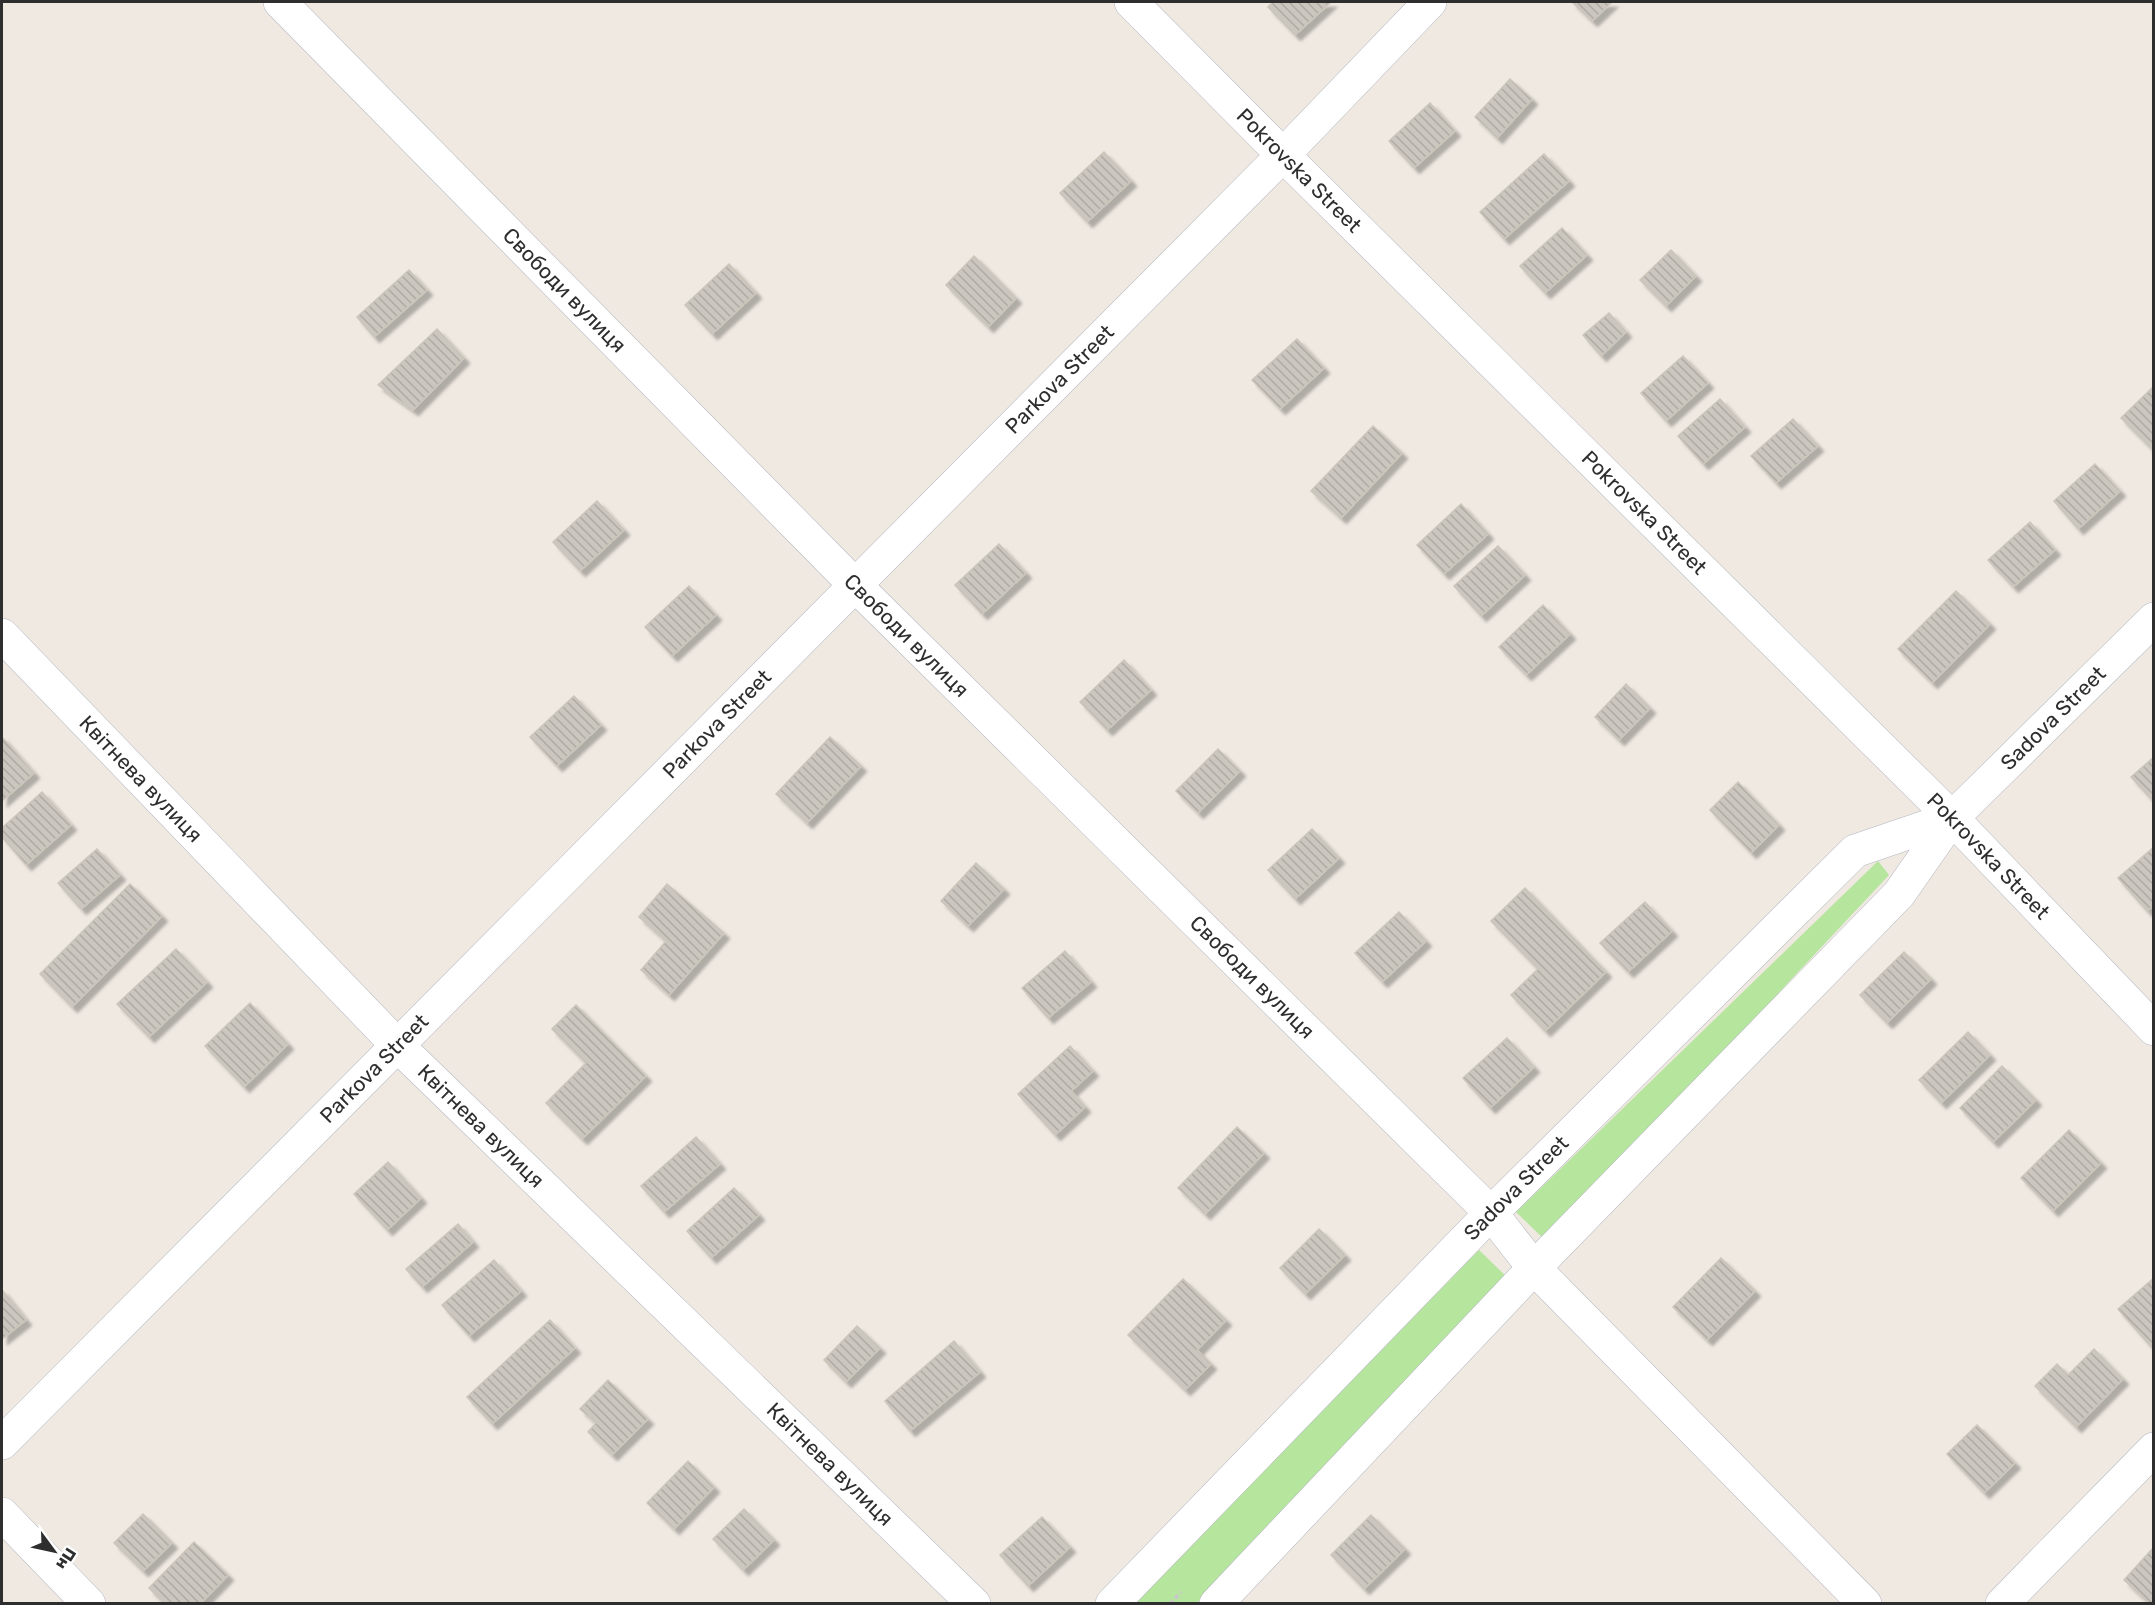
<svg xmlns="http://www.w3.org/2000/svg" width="2155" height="1605" viewBox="0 0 2155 1605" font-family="Rubik,sans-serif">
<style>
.grass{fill:#b6e59e}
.building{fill:url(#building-back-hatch);stroke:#cbc5ba;stroke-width:1.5;filter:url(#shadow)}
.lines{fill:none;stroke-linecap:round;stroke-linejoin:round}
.minor-casing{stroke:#b4b7c1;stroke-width:34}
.path{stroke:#c9c9c9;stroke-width:4;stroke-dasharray:4.5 3;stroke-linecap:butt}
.minor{stroke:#fff;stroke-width:33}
.labels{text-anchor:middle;stroke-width:4.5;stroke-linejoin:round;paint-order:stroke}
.street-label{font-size:21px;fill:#2e2e2e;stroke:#fff}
</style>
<defs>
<pattern id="building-back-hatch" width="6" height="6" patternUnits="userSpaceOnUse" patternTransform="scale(1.5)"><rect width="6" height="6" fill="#cbc7bf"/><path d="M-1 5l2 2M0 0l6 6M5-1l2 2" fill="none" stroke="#afaba4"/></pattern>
<filter id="shadow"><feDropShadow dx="5.5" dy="5.5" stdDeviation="1.5" flood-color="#0004"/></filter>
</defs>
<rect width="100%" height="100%" fill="#efe9e1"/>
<path class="grass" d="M1878,861L1889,875L1546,1241L1516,1212Z
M1479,1250L1510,1280L1197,1603L1134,1604Z"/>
<path class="building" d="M1273,2H1331L1295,35L1268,7Z
M1572,2H1612L1592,21Z
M1510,79L1532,99L1497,138L1475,117Z
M1430,103L1455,131L1414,168L1389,141Z
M1104,152L1131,181L1087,222L1060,193Z
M1544,154L1569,181L1504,239L1480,212Z
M1562,228L1587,255L1545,293L1520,266Z
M1671,250L1696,276L1666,306L1640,280Z
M974,256L1016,298L988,327L946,285Z
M729,264L756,293L712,334L685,305Z
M409,270L427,290L374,337L357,317Z
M1609,313L1626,332L1601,356L1583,335Z
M437,329L464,358L413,410L378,385Z
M1297,339L1324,368L1280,409L1252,380Z
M1683,356L1708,383L1666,421L1641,393Z
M2154,386V451L2121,418Z
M1720,399L1745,427L1703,464L1678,436Z
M1793,419L1818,446L1776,483L1751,456Z
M1373,426L1402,453L1341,518L1311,491Z
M2095,464L2120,491L2078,529L2054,501Z
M597,501L624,530L580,571L553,542Z
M1461,504L1488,534L1444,574L1417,545Z
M2030,522L2055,550L2013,587L1988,560Z
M999,544L1026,573L982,614L955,585Z
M1498,546L1525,575L1481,616L1454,586Z
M689,586L716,615L672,656L645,627Z
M1956,591L1990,624L1932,683L1898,649Z
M1543,605L1570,634L1526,675L1499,647Z
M1124,660L1151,690L1107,730L1080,702Z
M1626,684L1650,708L1619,740L1595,717Z
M574,696L601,725L557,766L530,737Z
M2,737L34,773L2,801Z
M830,737L861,766L807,823L776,794Z
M1218,749L1240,771L1198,813L1176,791Z
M2154,757V802L2131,777Z
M1738,782L1779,825L1751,853L1710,810Z
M42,792L71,825L26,865L2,837V828Z
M1312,829L1339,858L1295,899L1268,870Z
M2154,847V905L2147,911L2118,878Z
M97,849L120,875L81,909L58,883Z
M976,863L1004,889L968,926L941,901Z
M130,884L162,916L72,1007L40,974Z
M667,884L724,933L669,995L641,970L666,941L639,917Z
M1525,888L1606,972L1545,1031L1511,995L1538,969L1491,921Z
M1645,902L1672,931L1628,972L1600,943Z
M1399,912L1426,941L1382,982L1355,953Z
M176,949L207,982L149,1037L117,1004Z
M1065,951L1091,982L1048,1018L1022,988Z
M1904,952L1931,979L1887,1023L1860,995Z
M250,1003L288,1044L244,1087L205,1046Z
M576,1005L646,1076L582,1139L546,1103L586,1063L552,1029Z
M1968,1032L1990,1055L1941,1103L1919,1080Z
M1507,1038L1534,1067L1490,1108L1463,1078Z
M1070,1046L1093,1071L1071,1091L1085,1107L1055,1135L1018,1094Z
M2002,1066L2036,1100L1993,1142L1960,1108Z
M1237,1127L1264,1153L1205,1214L1178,1188Z
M2069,1130L2101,1163L2053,1211L2021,1178Z
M696,1137L720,1164L664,1212L641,1186Z
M388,1162L421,1198L387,1230L354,1194Z
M734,1188L759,1215L711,1258L687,1231Z
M458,1224L473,1242L422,1287L406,1269Z
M1319,1229L1345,1255L1305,1294L1280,1268Z
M1721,1258L1755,1291L1707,1340L1673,1307Z
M494,1260L521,1291L469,1336L442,1305Z
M2154,1278V1350L2118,1309Z
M1183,1279L1226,1320L1197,1350L1211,1364L1185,1390L1128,1335Z
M2,1290L26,1320L2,1339Z
M550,1320L575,1348L492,1424L467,1397Z
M857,1326L880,1348L846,1382L824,1360Z
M954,1341L980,1372L910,1431L885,1401Z
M2094,1349L2123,1379L2076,1427L2035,1386L2057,1364L2068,1375Z
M608,1380L648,1419L612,1455L588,1432L596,1423L580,1409Z
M1977,1425L2015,1463L1984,1493L1947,1454Z
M688,1461L714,1487L674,1529L647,1503Z
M744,1509L774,1540L743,1570L713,1539Z
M143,1514L172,1543L143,1571L114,1543Z
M1371,1515L1405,1549L1364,1589L1331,1555Z
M1042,1517L1070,1547L1028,1586L1000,1555Z
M194,1542L228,1575L200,1604H165L149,1588Z
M2154,1547V1604H2150L2124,1580Z"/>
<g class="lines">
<defs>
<g id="minor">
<path id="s1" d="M280,2L856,586L1491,1213L1534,1268L1865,1604"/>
<path id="s2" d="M1131,2L1283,155L1952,818L2154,1029"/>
<path id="s3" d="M2,635L397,1045L974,1604"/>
<path id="s4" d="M2,1443L1283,155L1430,2"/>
<path d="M2,1514L89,1604"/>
<path id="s5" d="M1112,1604L1491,1213L1855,851L1952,818"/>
<path id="s6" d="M1216,1604L1534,1268L1899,894L1952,818L2154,619"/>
<path d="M2002,1604L2154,1449"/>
</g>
</defs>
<use href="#minor" class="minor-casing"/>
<path class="path" d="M1170,1604L1181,1592"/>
<use href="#minor" class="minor"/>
</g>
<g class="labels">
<g class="street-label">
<text dy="7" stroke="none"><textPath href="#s2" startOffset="238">Pokrovska Street</textPath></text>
<text dy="7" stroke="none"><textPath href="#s1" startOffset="405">Свободи вулиця</textPath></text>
<text dy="7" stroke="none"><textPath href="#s4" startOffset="1500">Parkova Street</textPath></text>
<text dy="7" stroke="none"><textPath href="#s2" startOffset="724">Pokrovska Street</textPath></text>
<text dy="7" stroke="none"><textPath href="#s1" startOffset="891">Свободи вулиця</textPath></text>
<text dy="7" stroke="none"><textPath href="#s6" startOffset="1220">Sadova Street</textPath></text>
<text dy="7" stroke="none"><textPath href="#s4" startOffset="1014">Parkova Street</textPath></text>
<text dy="7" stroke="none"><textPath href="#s3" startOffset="200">Квітнева вулиця</textPath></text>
<text dy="7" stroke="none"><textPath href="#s2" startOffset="1210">Pokrovska Street</textPath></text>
<text dy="7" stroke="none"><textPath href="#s1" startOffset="1377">Свободи вулиця</textPath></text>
<text dy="7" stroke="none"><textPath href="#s4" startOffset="528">Parkova Street</textPath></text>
<text dy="7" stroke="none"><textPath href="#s3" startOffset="686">Квітнева вулиця</textPath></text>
<text dy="7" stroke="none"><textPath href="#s5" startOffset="580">Sadova Street</textPath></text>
<text dy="7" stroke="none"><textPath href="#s3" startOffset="1172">Квітнева вулиця</textPath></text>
</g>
</g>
<rect width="2155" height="1605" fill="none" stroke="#2e2e2e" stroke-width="6"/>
<g transform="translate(54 1551) rotate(123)" stroke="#ffffff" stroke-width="4.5" paint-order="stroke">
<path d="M0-4.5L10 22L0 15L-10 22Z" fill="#2e2e2e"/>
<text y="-9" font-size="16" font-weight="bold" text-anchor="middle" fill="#2e2e2e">Пн</text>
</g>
</svg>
